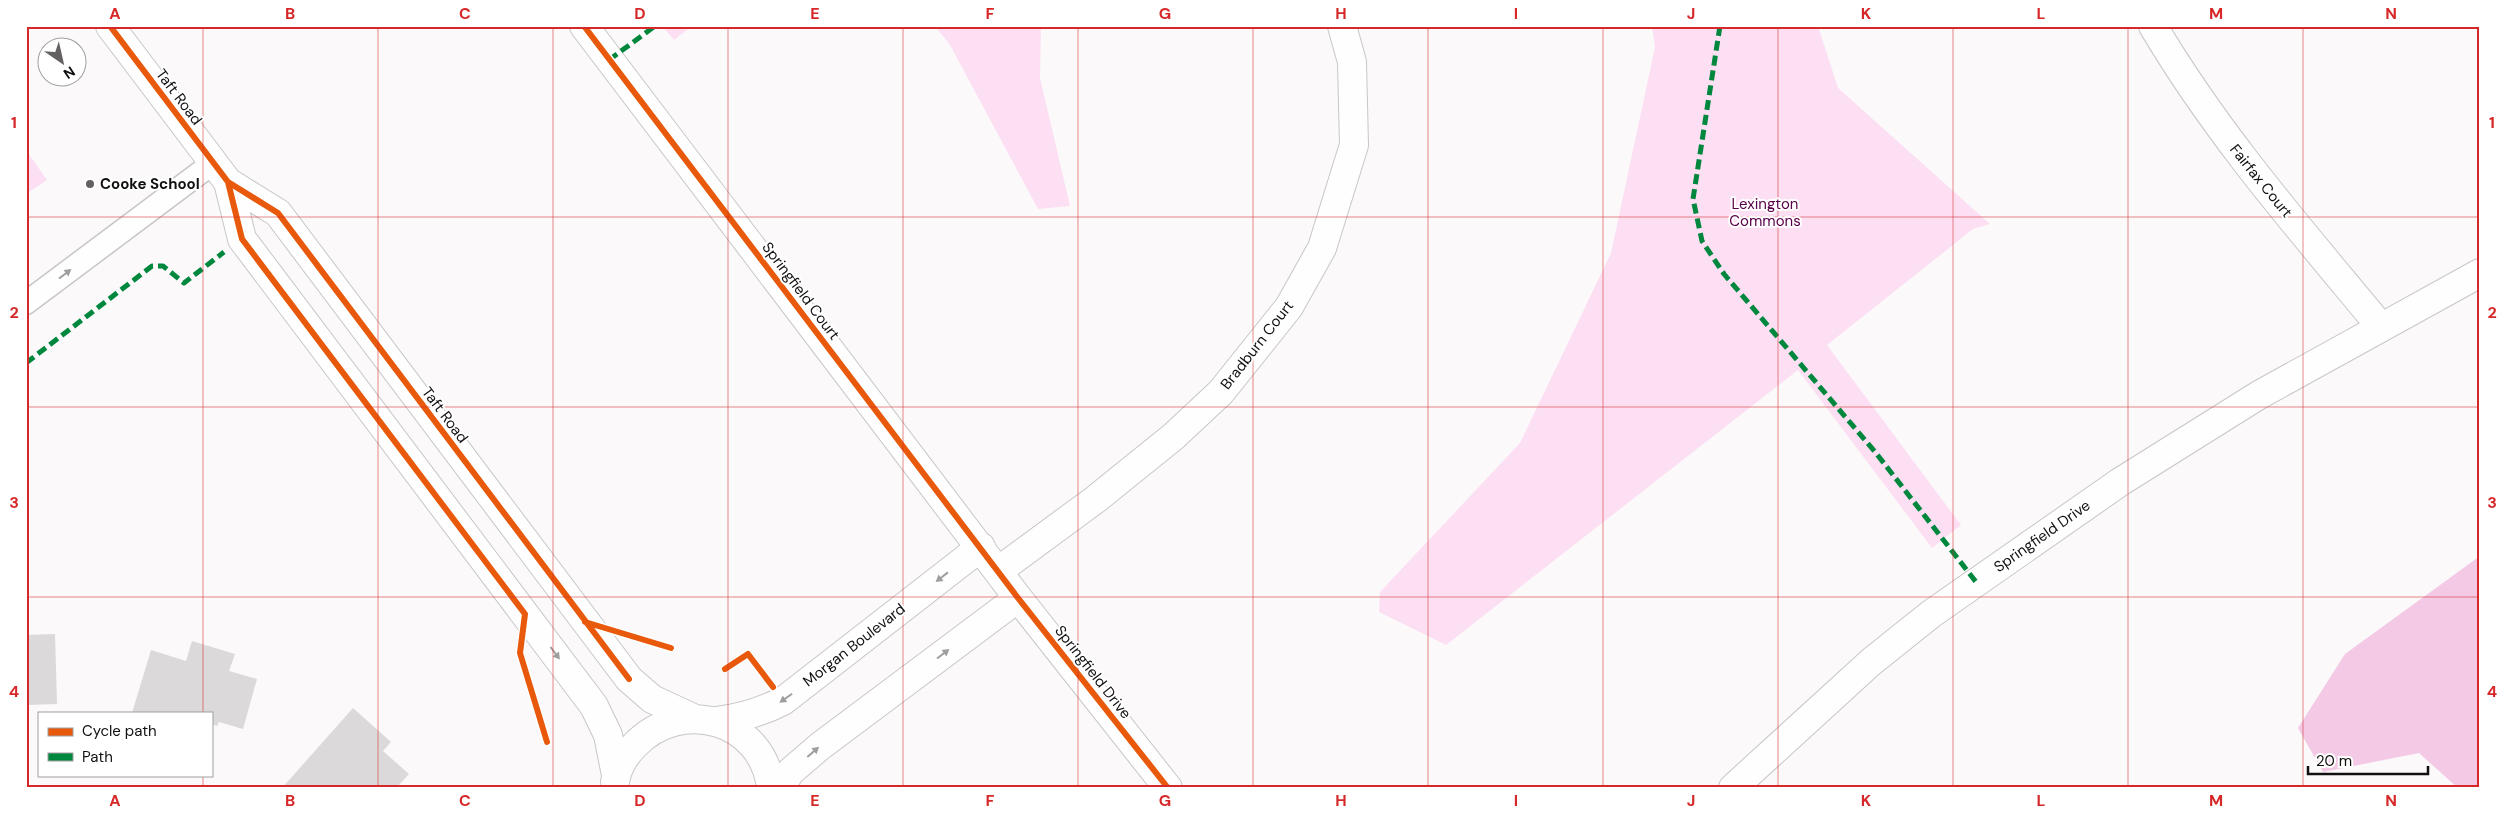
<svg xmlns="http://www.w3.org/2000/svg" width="2506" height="814" viewBox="0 0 2506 814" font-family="'DM Sans',sans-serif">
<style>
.green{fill:#fddff3}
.forest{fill:#f3c9e6}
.building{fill:#dbd9da}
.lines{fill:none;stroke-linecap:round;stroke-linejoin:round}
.lane-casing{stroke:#c8c6c7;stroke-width:25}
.street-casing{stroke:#c8c6c7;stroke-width:30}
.secondary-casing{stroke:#c8c6c7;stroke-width:30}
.lane{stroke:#fefefe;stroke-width:22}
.street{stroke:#fefefe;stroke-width:28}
.secondary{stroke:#fefefe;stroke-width:28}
.quiet{stroke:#00873e;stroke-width:5;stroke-dasharray:10 5;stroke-linecap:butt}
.cycleway-casing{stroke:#fff;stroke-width:9}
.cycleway{stroke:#e8590c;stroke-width:6}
.oneway{fill:#9f9e9f}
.grid{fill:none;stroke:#d62828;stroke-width:1;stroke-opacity:0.55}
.poi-dot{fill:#636162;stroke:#fff;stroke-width:2}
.labels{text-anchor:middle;stroke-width:4;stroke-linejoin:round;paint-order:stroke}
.street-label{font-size:15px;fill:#110f10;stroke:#fff}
.poi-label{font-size:15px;font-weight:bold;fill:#110f10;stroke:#fff;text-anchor:start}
.park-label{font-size:15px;fill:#580047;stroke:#fff}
.neatline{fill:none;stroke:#d62828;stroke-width:2}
.grid-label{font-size:16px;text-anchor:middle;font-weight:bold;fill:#d62828}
</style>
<rect width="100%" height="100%" fill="#fbf9fa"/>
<path class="green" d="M662,26H692L674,40Z
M935,26H1041L1040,78L1070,206L1038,209L950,45Z
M1652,26H1818L1838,88L1990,224L1973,229L1827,345L1961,525L1932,548L1798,370L1446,645L1379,612L1380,592L1520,443L1611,253L1655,47Z
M26,150L47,180L26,194Z"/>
<path class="forest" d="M2480,556V788H2458L2419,753L2323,772L2298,728L2345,654Z"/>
<path class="building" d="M55,634L57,704L26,705V635Z
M192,641L235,654L229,671L257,679L243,729L219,722L217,726L211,724V713H132L151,650L186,661Z
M353,708L391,742L383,751L409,774L399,785L402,788H282Z"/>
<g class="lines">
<defs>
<path id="lane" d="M26,303L213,163"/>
<path id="street" d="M584,26L1018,598L1168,788
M2153,26C2218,136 2300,229 2381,327
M998,571L1096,499L1174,436L1221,392L1289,307L1322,248L1354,145L1352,62L1342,26
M717,721C741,718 761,712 783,701L981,547
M780,788L790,772L819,747L1018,598
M1733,788L1871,662L1931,614L2120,482L2259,395L2480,273"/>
<path id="secondary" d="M110,26L228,182L278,213L629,679L652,699L693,718
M228,182L242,239L594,706L608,735L616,775
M615,782C617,768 625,755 635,745C681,697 763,719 771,788"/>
</defs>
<use href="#lane" class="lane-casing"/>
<use href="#street" class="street-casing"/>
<use href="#secondary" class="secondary-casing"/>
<use href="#lane" class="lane"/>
<use href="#street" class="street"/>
<use href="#secondary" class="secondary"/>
<path class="quiet" d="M1720,26L1693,199L1702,241L1724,274L1876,453L1976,582
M609,60L655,26
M26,363L152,266H163L184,283L224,252"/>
<defs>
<path id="cycleway" d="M110,26L228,182L278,213L629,679
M584,26L1018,598L1168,788
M228,182L242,239L525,614L520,653L547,742
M585,622L671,648
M725,669L748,654L773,687"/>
</defs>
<use href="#cycleway" class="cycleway-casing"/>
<use href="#cycleway" class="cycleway"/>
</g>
<defs><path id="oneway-solid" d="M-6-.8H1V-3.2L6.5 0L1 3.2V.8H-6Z" transform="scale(1.25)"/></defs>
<g class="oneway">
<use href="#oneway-solid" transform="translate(65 274) rotate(-37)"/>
<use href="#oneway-solid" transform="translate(942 577) rotate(142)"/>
<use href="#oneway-solid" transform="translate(555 653) rotate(53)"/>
<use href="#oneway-solid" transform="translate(943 654) rotate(-37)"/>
<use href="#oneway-solid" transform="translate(786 698) rotate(145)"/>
<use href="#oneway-solid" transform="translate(813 752) rotate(-41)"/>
</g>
<path class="grid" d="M203,26V713M378,26V788M553,26V788M728,26V788M903,26V788M1078,26V788M1253,26V788M1428,26V788M1603,26V788M1778,26V788M1953,26V788M2128,26V788M2303,26V788M26,217H2480M26,407H2480M26,597H2480M203,775V788"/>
<circle class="poi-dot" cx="90" cy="184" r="5"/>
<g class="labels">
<g class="street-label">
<text transform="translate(179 97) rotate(53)" y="5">Taft Road</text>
<text transform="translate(2261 181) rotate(51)" y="5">Fairfax Court</text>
<text transform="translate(801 291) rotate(53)" y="5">Springfield Court</text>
<text transform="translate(1257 345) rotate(-52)" y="5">Bradburn Court</text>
<text transform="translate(445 415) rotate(53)" y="5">Taft Road</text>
<text transform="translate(2042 536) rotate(-35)" y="5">Springfield Drive</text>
<text transform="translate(854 645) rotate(-38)" y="5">Morgan Boulevard</text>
<text transform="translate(1093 672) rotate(52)" y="5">Springfield Drive</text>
</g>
<g class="poi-label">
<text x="100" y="189">Cooke School</text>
</g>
<g class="park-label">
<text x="1765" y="209">Lexington<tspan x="1765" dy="17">Commons</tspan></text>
</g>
</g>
<rect width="2506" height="814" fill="none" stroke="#ffffff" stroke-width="55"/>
<rect x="38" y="712" width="175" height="65" fill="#ffffff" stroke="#a09f9f"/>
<rect x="48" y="728" width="25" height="8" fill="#e8590c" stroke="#a09f9f"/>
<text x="82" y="736" font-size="15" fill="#110f10">Cycle path</text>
<rect x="48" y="753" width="25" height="8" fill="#00873e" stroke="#a09f9f"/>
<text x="82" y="762" font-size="15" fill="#110f10">Path</text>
<g transform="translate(62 62) rotate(146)"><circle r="24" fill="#ffffff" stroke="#a09f9f"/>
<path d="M0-4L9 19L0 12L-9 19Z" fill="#636162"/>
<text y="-8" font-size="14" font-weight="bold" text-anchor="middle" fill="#110f10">N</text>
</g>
<path d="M2308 766v8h120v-8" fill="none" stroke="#110f10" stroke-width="2.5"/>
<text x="2316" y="766" font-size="15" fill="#110f10" stroke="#ffffff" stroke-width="4" paint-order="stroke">20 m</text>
<rect x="28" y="28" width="2450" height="758" class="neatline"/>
<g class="grid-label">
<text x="115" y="19">A</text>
<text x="290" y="19">B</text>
<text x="465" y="19">C</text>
<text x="640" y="19">D</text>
<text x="815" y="19">E</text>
<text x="990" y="19">F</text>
<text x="1165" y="19">G</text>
<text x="1341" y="19">H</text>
<text x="1516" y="19">I</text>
<text x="1691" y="19">J</text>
<text x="1866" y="19">K</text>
<text x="2041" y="19">L</text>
<text x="2216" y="19">M</text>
<text x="2391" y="19">N</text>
<text x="14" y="128">1</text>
<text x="2492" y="128">1</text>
<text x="14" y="318">2</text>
<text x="2492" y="318">2</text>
<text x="14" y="508">3</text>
<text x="2492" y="508">3</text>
<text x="14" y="697">4</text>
<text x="2492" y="697">4</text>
<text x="115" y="806">A</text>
<text x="290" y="806">B</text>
<text x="465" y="806">C</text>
<text x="640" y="806">D</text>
<text x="815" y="806">E</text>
<text x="990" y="806">F</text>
<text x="1165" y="806">G</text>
<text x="1341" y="806">H</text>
<text x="1516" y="806">I</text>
<text x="1691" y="806">J</text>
<text x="1866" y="806">K</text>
<text x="2041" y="806">L</text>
<text x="2216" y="806">M</text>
<text x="2391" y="806">N</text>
</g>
</svg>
